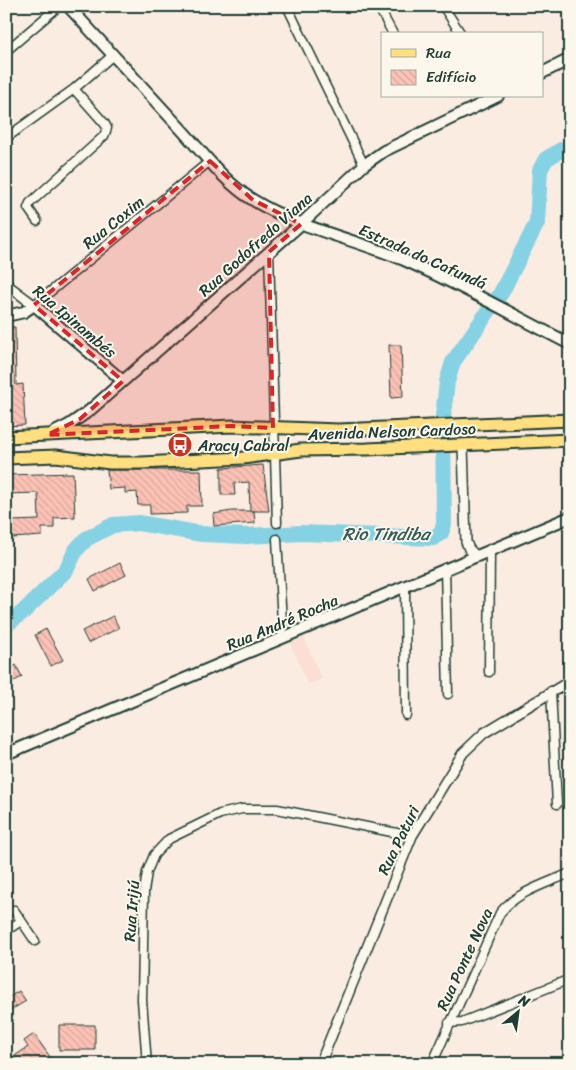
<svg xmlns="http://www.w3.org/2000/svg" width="576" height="1070" viewBox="0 0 576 1070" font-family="Sriracha,sans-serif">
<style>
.built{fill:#fbdfd4}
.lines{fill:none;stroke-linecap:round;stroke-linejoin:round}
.river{stroke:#85d2e4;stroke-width:16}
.building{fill:url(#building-back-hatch);stroke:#1f3d34}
.minor-casing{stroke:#1f3d34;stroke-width:11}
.tertiary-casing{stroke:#1f3d34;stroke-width:12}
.secondary-casing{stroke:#1f3d34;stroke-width:14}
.primary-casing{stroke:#1f3d34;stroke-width:15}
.minor{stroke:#fbf7ec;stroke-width:8}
.tertiary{stroke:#fbf7ec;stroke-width:9}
.secondary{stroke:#fbf7ec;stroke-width:10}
.primary{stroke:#ffdf80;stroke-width:11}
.marked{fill:#d62828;fill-opacity:0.2;stroke:#d62828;stroke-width:4;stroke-dasharray:10 6;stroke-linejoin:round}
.labels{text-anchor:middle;stroke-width:4;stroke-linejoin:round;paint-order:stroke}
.street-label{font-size:16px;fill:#1f3d34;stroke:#fbf7ec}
.poi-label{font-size:16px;fill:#1f3d34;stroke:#fbf7ec;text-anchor:start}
.water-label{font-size:18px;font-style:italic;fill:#335b57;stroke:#fbf7ec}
</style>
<defs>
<pattern id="building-back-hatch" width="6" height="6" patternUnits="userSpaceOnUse" patternTransform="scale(1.25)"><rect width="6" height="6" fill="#fcc2b5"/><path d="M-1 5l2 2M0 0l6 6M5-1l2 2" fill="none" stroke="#d8a89c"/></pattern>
</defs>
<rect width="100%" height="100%" fill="#fbece1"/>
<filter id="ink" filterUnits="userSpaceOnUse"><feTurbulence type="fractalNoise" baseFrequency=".02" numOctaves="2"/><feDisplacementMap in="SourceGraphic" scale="10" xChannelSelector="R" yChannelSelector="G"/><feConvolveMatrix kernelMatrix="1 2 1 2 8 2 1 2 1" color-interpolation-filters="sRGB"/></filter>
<g filter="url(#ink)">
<path class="built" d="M304,637L322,679L308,685L290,643Z"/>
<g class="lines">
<path class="river" d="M6,625L23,612L66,570L76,550L86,539L113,525L139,523L202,534L246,536L302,533L433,538L441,533L444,524L443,416L447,382L453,362L501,293L537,223L540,170L546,159L561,150L570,149"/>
</g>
<path class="building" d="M6,327H15L16,385L23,384L25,425L6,426Z
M389,345H401L403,397L391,398Z
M263,465L269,511H250L249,482L234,483L235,495H221V468Z
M107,470H201L202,506H187V513L150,514V505H138L137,492L125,493V488L109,489Z
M73,473L75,517L54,518V528H42V536L12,538L11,521L39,520L38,493L6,494V475Z
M232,511H254L255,523L214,526L213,514Z
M120,563L126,575L95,591L89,579Z
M113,616L119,628L88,643L82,631Z
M46,629L63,660L51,666L35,635Z
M16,665L22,677L6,685V670Z
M19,991L26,1001L6,1013V999Z
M59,1025H95V1050H59Z
M34,1034L55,1064H6V1048L13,1057L28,1047L24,1041Z"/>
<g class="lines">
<defs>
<path id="minor" d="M287,6L364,165
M378,6L393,34
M443,6L461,34
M6,51L59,6
M6,138L74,89L113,55
M37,221L28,208L30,203L104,136L107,128L105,124L74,89
M269,252L277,523
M34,305L210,161
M277,539L283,638
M445,568L448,694
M405,586L406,715
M489,672L490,549
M551,691L557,804
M14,910L35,941
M6,931L21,921
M449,1023L462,1022L570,979
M147,1064L142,1000L144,892L147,872L154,855L169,839L220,814L242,809H277L412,836
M432,1064L500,913C516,892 546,884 570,873"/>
<path id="tertiary" d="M6,284L34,305
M463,446L466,542L469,549L475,555
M320,1064L412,836L463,753L484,733L570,681"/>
<path id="secondary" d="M68,6C106,47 143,88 181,129C203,153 225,183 253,200C300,229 355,239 404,260C461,285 515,316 570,344
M542,73L570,59
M6,316L24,312L34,305L123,381
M53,433L69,425L89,411L301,224L364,165L384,151L498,96
M6,754L570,517"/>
<path id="primary" d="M6,437L232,426L338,430L570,420
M6,458L56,456L110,463H141L243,458L301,450L367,449L570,440"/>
</defs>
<use href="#minor" class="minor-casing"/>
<use href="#tertiary" class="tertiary-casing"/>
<use href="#secondary" class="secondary-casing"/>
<use href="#primary" class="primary-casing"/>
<use href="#minor" class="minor"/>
<use href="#tertiary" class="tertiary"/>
<use href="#secondary" class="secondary"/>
<use href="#primary" class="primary"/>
</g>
</g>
<path class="marked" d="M210,161L253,200L301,224L269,252L273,428L232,426L47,435L80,419L123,381L34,305Z"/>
<defs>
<symbol id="bus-disc" viewBox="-11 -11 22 22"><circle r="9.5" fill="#c8321e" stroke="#fbf7ec"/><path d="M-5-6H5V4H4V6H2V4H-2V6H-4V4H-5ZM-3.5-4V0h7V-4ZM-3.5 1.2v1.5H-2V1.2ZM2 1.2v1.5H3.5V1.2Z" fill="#fff"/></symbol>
</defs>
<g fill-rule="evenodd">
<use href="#bus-disc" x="166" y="431" width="28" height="28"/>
</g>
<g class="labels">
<g class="street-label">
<text transform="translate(113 222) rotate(-39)" y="6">Rua Coxim</text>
<text transform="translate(255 244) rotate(-42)" y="6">Rua Godofredo Viana</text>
<text transform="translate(423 256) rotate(24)" y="6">Estrada do Cafundá</text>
<text transform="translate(75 321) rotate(40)" y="6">Rua Ipinambés</text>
<text transform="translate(392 431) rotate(-2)" y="6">Avenida Nelson Cardoso</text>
<text transform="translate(282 622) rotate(-23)" y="6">Rua André Rocha</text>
<text transform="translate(398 840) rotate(-64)" y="6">Rua Paturi</text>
<text transform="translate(131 911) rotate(-86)" y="6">Rua Irijú</text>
<text transform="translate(464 959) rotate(-65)" y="6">Rua Ponte Nova</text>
</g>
<g class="poi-label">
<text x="198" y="451">Aracy Cabral</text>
</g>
<g class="water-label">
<text x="386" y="540">Rio Tindiba</text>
</g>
</g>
<rect width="576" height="1070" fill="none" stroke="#fbf7ec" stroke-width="25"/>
<rect x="12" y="12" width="551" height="1045" fill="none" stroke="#1f3d34" stroke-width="2" filter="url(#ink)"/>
<rect x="381" y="32" width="162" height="65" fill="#fbf7ec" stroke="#a3ada2"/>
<rect x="391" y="49" width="25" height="8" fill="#ffdf80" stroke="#a3ada2"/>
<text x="426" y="58" font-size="15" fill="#1f3d34">Rua</text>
<rect x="391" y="70" width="25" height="15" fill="url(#building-back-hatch)" stroke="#a3ada2"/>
<text x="426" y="82" font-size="15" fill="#1f3d34">Edifício</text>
<g transform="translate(518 1012) rotate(29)" stroke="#fbf7ec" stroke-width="4" paint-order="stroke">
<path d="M0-4L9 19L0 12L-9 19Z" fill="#1f3d34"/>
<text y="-8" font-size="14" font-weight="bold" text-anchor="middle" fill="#1f3d34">N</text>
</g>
</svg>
